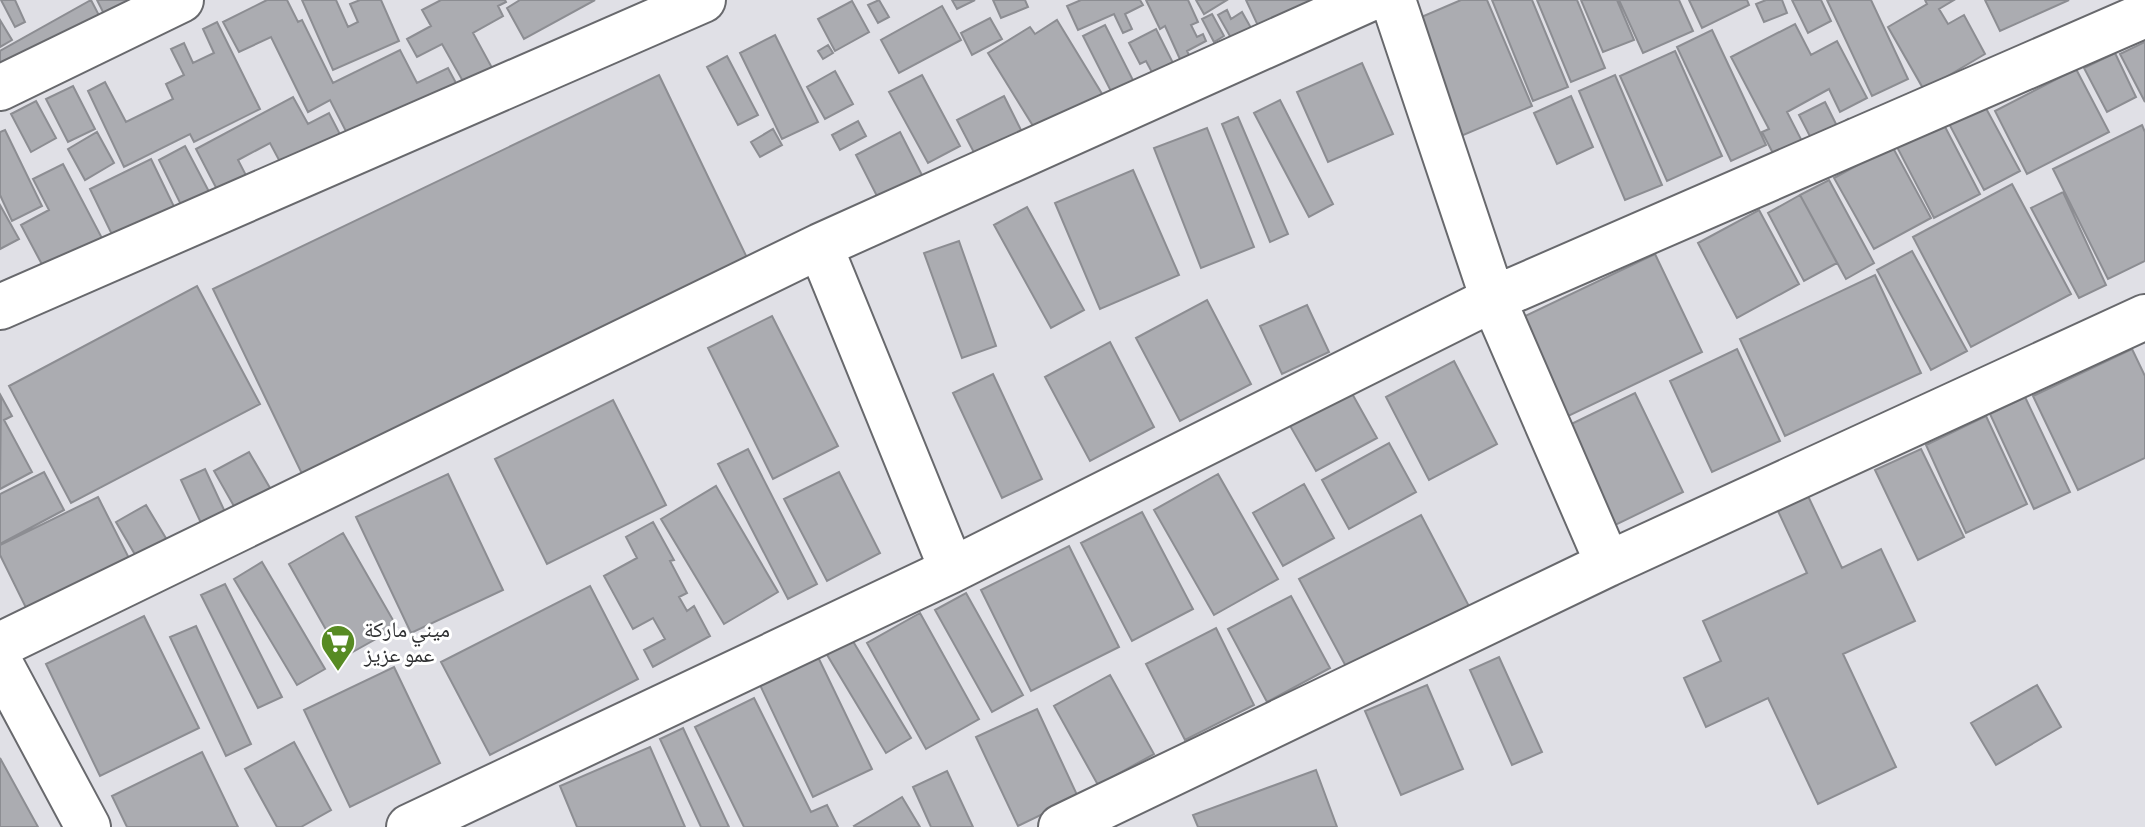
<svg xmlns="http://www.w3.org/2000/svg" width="2145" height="827" viewBox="0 0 2145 827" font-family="'Sofia Sans Condensed','Noto Naskh Arabic',sans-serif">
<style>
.building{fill:#abacb1;stroke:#8c8d92;stroke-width:2}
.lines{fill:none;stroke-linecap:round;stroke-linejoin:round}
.minor-casing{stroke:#68696d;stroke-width:48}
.minor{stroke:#fff;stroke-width:44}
.labels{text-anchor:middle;stroke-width:6;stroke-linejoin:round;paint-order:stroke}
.poi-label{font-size:22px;fill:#2f3032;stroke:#fff;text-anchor:start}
</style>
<rect width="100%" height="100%" fill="#e0e0e6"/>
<path class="building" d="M1,0H15L25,22L15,27Z
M91,0L104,25L0,83V51Z
M97,0H164L110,26Z
M267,0H287L298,22L302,20L333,83L400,50L417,83L448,68L464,98L354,147L330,100L308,112L271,37L239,52L223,22Z
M302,0H336L348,27L358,22L350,4L360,0H381L399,41L333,70Z
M441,0H505L506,2L498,6L503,16L473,33L497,77L469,92L442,44L417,57L407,39L431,26L422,10Z
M520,0H595L524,39L507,8Z
M879,0L889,17L878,23L868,5Z
M952,0H975L957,9Z
M993,0H1025L1028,7L1001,18Z
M1081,0H1140L1143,5L1125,14L1132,29L1123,33L1114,14L1078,30L1067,6Z
M1146,0H1188L1198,22L1191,25L1197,37L1203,34L1206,41L1187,51L1193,63L1184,68L1165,26L1160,29Z
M1196,0H1227L1204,14Z
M1246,0H1307L1310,6L1260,30Z
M1461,0H1487L1532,106L1461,136L1412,21Z
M1492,0H1532L1568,87L1533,101Z
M1537,0H1577L1605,68L1571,82Z
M1581,0H1617L1634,40L1603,52Z
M1619,0H1679L1693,31L1643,53Z
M1689,0H1747L1749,5L1702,28Z
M1766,0H1782L1787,13L1764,22L1756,4Z
M1792,0H1821L1831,21L1808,33Z
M1827,0H1871L1908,79L1872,96Z
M1925,0H1954L1939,9L1948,24L1964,15L1985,54L1924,90L1888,27L1927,4Z
M1985,0H2069L2000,31Z
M852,1L869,32L835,51L818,19Z
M942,6L961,40L899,73L881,40Z
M1227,10L1231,19L1242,12L1255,35L1235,45L1218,15Z
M1212,14L1224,36L1214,42L1202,19Z
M990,18L1002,39L972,55L961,33Z
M0,20L12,40L0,47Z
M1057,20L1107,102L1043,142L988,53L1030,27L1035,34Z
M217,22L260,109L194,142L190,134L124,167L88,91L105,82L126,122L173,99L166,84L184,75L171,49L184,43L193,63L214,53L203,29Z
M1795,24L1811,55L1837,41L1867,98L1840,112L1829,89L1787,112L1806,149L1778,163L1762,132L1769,129L1731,57Z
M1105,25L1140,94L1118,105L1083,36Z
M1156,29L1176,69L1156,80L1146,61L1140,64L1129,43Z
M1712,30L1766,145L1731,161L1677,47Z
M775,35L818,122L782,139L740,53Z
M2145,42V102L2120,54Z
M828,45L833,53L823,59L818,51Z
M1675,51L1722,156L1667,181L1620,76Z
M2115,53L2136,97L2107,112L2084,68Z
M727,56L758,115L738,125L707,67Z
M1362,63L1393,134L1328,162L1297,92Z
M2076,69L2109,132L2027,174L1995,111Z
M835,71L853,104L825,119L807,87Z
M659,75L750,264L304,478L213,289Z
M922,75L960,146L928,163L889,92Z
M1615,75L1662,185L1625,200L1579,91Z
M73,86L95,129L68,142L46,99Z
M1004,96L1027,142L981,166L957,120Z
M1571,96L1593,147L1557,164L1534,113Z
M293,97L308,124L329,113L345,144L287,175L270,143L238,160L250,183L222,199L196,149Z
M1280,100L1333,204L1309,217L1254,113Z
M36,101L56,138L31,152L11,114Z
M1982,101L2020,171L1984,190L1947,120Z
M1825,102L1837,126L1848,119L1854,131L1817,150L1799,115Z
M1238,117L1288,234L1270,242L1222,124Z
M858,121L866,136L840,150L832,135Z
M1943,123L1980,194L1934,218L1897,147Z
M2142,125L2145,132V261L2108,279L2053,169Z
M1207,128L1254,247L1201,268L1154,148Z
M773,129L782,145L760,157L751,142Z
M5,130L42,206L12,221L0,195V132Z
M97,132L114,163L85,180L68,149Z
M900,132L924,179L880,202L856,155Z
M185,146L216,205L188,219L159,160Z
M1892,146L1931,218L1874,249L1834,178Z
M151,159L179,217L118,247L90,189Z
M63,164L104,242L46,272L21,225L49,210L33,179Z
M1133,170L1179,275L1100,309L1055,203Z
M1829,180L1874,263L1846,279L1800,195Z
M2012,184L2071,294L1971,347L1913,237Z
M2063,192L2106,285L2079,298L2031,208Z
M1800,195L1837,263L1804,281L1768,213Z
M0,205L19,239L0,249Z
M1027,207L1084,310L1051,328L994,225Z
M1759,210L1799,284L1737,318L1698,243Z
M959,241L996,346L962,358L924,253Z
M1912,251L1967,351L1931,370L1877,270Z
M1655,254L1702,352L1562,419L1515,321Z
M1875,275L1921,373L1785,436L1740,339Z
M197,286L260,404L71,503L9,386Z
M1207,300L1251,384L1180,421L1136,338Z
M1307,305L1329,352L1282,374L1260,326Z
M772,316L838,446L773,479L708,348Z
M1110,342L1154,427L1090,461L1045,377Z
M1737,349L1780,441L1712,472L1670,381Z
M2132,349L2145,376V458L2078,490L2033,396Z
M1454,361L1497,444L1429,480L1386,397Z
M993,374L1042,479L1002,498L953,393Z
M1350,390L1377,438L1316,471L1289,424Z
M1635,393L1683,492L1609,528L1561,429Z
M1,396L12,416L4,420L32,472L0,489Z
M2025,397L2070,492L2034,509L1990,414Z
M613,400L666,505L547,564L495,459Z
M1986,416L2027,504L1966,533L1926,445Z
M1389,443L1416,492L1349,529L1322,480Z
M748,449L817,584L788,599L718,464Z
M1921,449L1964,537L1918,560L1875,470Z
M249,452L270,488L235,508L214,471Z
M205,469L225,512L201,523L181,480Z
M44,472L64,510L0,544V494Z
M839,472L880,553L827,581L784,499Z
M448,474L503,590L411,633L356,517Z
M1218,474L1278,579L1214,615L1154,510Z
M1304,484L1334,538L1283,566L1253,513Z
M716,486L778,592L724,624L661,519Z
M1808,496L1842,568L1881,549L1915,621L1843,654L1896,767L1818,804L1768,698L1706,727L1684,678L1721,661L1703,621L1807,573L1778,511Z
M98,497L136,572L33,622L0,555V545Z
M146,505L170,545L140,563L116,522Z
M1142,512L1193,609L1132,641L1081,543Z
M1421,515L1471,610L1350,674L1299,579Z
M653,522L674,560L670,561L687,593L679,597L687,611L694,606L710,636L653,667L644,650L665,639L653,618L633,629L604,576L637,558L626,537Z
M343,533L397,627L342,658L289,564Z
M1069,546L1119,647L1031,691L981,590Z
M262,562L325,669L297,685L234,579Z
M225,584L282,697L258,708L201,595Z
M590,586L638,679L490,755L441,662Z
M966,593L1023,695L992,712L935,610Z
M1291,596L1330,668L1267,702L1228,629Z
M920,613L979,719L926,749L867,643Z
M144,616L199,728L100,776L46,664Z
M196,626L251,744L226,756L170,637Z
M1216,628L1254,705L1185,740L1146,664Z
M851,638L911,738L886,753L826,653Z
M818,657L872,769L813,797L760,685Z
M1499,657L1542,752L1512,765L1470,670Z
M394,667L440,763L350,807L304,710Z
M1110,675L1154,754L1098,785L1054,706Z
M1427,685L1463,769L1401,795L1365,711Z
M2037,685L2061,727L1996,765L1971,723Z
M754,698L811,812L827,805L838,827H744L695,727Z
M1037,709L1078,797L1018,826L976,737Z
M683,728L729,827H701L660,739Z
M294,742L331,810L301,827H277L245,769Z
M650,747L685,827H577L560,786Z
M202,752L238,827H127L112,796Z
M0,758L38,827H0Z
M1316,770L1337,827H1198L1193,815Z
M947,771L973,827H931L913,787Z
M902,797L920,827H855L854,826Z"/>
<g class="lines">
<defs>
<path id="minor" d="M1393,0L1493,299L1608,564L2145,317
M0,88L181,0
M820,246L952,570
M0,307L703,0
M0,645L820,246L1367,0
M0,663L88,827
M409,827L952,570L1493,299L2145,15
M1061,827L1608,564"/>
</defs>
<use href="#minor" class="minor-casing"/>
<use href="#minor" class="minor"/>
</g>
<defs>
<symbol id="supermarket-pin" viewBox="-11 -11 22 30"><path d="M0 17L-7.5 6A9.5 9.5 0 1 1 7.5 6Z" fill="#578b23" stroke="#fff"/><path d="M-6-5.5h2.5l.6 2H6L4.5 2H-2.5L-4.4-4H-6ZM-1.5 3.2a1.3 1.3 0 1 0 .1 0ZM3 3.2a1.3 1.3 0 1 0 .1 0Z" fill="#fff"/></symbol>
</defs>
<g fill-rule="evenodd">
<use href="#supermarket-pin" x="318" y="622" width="40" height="54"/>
</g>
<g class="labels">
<g class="poi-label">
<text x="364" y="637">ميني ماركة<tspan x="364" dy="25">عمو عزيز</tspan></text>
</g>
</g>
</svg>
